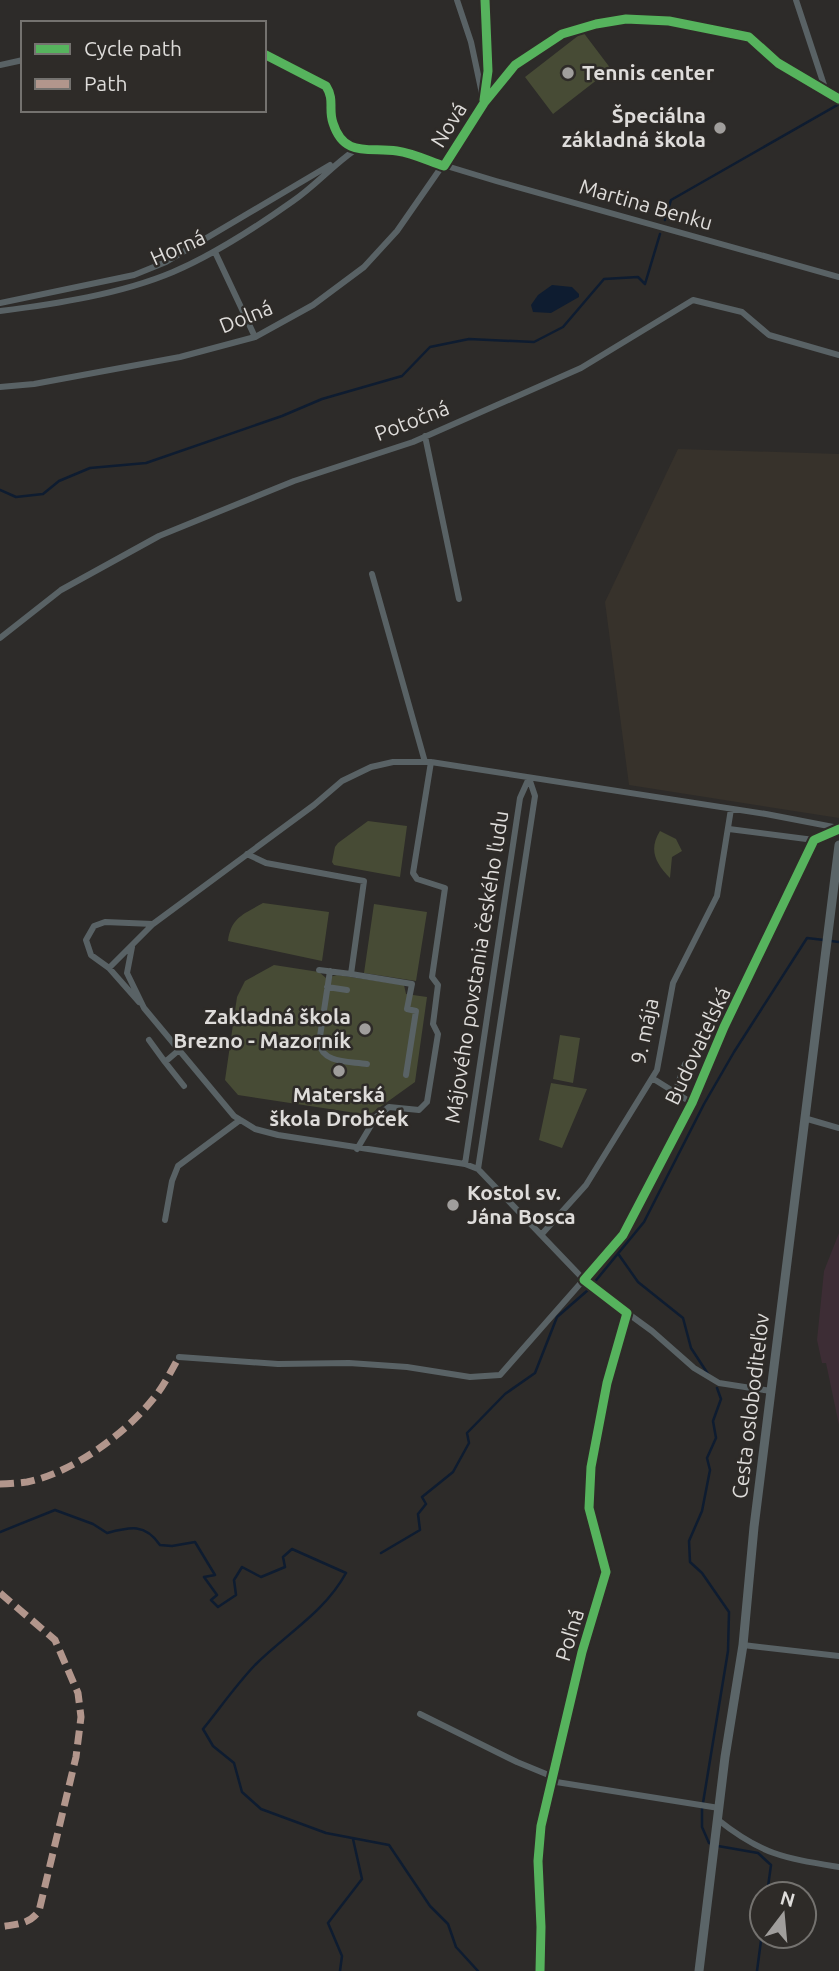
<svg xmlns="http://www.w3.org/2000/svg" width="839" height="1971" viewBox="0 0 839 1971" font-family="Ubuntu,sans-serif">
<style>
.built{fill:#37322b}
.industrial{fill:#3d2d35}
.green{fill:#474b35}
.water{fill:#0e1c30}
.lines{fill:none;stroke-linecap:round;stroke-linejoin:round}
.stream{stroke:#0e1c30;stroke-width:2.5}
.street{stroke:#596265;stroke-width:6}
.secondary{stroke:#5b6568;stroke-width:9}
.quiet{stroke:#b2968c;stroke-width:7;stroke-dasharray:14 7;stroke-linecap:butt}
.cycleway-casing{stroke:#2e2b28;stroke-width:13}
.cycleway{stroke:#56b35d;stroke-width:9}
.poi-dot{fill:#a09e9c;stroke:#2e2b28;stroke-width:2.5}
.labels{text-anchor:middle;stroke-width:5;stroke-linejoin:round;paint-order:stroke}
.poi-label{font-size:21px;font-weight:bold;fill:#dedcda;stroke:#2e2b28;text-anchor:start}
.street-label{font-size:21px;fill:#dedcda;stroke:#2e2b28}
</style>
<rect width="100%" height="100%" fill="#2d2b29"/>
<path class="built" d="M678,449L839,454V818L629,785L605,602Z"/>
<path class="industrial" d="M839,1233V1425L826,1363H822L817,1340L824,1271Z"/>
<path class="green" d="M583,32L611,69L553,114L525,77Z
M368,821L407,826L400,877L334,865L332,862L335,847L338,843Z
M660,831L676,839L682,851L672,857L670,878C656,864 648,850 660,831Z
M263,903L329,912L322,961L228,941C231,917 244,914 263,903Z
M374,904L427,912L416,981L364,973Z
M274,965L319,972L326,978L337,975L404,985L406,994L427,997L415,1082L369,1115L238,1095L225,1080L237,997L245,981Z
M560,1035L580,1038L573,1083L553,1079Z
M551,1083L587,1089L562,1148L539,1140Z"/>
<path class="water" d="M552,285L572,287L579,294V297L551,313L533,312L531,305L538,295Z"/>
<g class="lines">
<path class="stream" d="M665,220L671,200L839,104
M0,490L16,497L43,494L59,481L90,468L146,463L282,416L322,399L402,376L430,347L469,339L534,342L563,327L604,279L638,277L645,284L660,234
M831,941L839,942
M619,1255L638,1282L683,1318L691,1348L708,1374
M0,1532L55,1510L93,1524L107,1533C130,1527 145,1523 160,1545L172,1546L195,1542L215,1575L204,1577L217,1595L211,1600L218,1607L236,1595L234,1580L242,1567L261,1577L285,1567L283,1557L292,1549L346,1573C324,1613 286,1634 255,1665C236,1685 220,1708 203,1729L213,1746L234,1763L242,1792L261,1809L326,1833L389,1845L430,1906L448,1924L456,1947L478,1971
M381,1553L420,1530L418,1514L426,1504L422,1497L453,1472L469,1443L467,1433L505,1394L535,1373L557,1317L588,1290L644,1222L704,1104L734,1052L807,938L824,940
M711,1844L709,1843L702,1827V1809L728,1651L729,1612L702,1573L690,1562L689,1541L702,1511L710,1470L707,1458L716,1438L713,1421L721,1399L717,1388
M718,1846L758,1853L771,1865L767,1894
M340,1971L342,1956L328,1923L362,1879L353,1839
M757,1971L762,1933"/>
<path class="street" d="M457,0L471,42L484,103
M796,0L826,91
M165,23H186
M264,54L326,86C342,112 321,125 355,150
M0,65L23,60
M484,98L488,71L485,0
M215,252L255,337
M0,303L134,275L166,262L330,165
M0,311C56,304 121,294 173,272C215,254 255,228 293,201C315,186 333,165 355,150L397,151L496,181L839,277
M0,387L34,384L180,357L255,337L313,305L364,267L397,231L504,77C559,19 631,12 706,27C719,29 735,31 747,36C759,41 768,56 779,64C798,77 819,88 839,99
M425,436L459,599
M372,574L425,762
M0,638L61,590L159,536L294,481L413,442L581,368L693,300L742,312L769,335L839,355
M729,829L814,840
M247,854L266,863L364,881L351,974L412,984L407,1009L416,1011L406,1075
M132,947L127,973L144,1008L234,1116L255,1129L278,1135L465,1164L478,1169L589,1285L652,1331L694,1368L719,1383L771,1391
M109,968L153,924L314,805L342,781L371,767L393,762H431L766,814L839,828
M319,970L351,974
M330,971L319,1043C323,1064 349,1061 367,1064
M327,987L347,990
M139,1002L109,968L91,955L86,940L94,926L105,922L153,924
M149,1040L165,1062L179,1050
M165,1062L184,1086
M652,1078L692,1103
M675,1092L685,1064
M804,1118L839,1128
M357,1149L376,1117L389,1107L419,1110L427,1102L438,1034L433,1024L438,985L432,977L445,888L417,879L413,873L431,762
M465,1164L520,798L529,778
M478,1169L535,796L529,778
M165,1220L172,1181L178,1166L240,1120
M541,1235L586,1185L657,1070L673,983L717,896L731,809
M179,1357L278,1364L349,1363L407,1367L470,1377L500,1375L623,1235L692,1103L724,1027L814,840L839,829
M743,1645L839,1656
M420,1714L517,1762L551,1776
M550,1781L719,1808
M717,1819C762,1855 784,1858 839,1867
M540,1971L541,1927L538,1861L541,1826L582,1652L606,1572L589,1508L591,1467L607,1383L627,1313"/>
<path class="secondary" d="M699,1971L725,1757L743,1645L754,1527L839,845"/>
<path class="quiet" d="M0,1484C9,1484 18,1483 27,1482C72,1473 125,1434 153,1399C164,1386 171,1371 179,1357
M0,1593L55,1640L78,1693L81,1717L76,1757L39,1911C29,1925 16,1924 0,1927"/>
<defs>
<path id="cycleway" d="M264,54L326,86C335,100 328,109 333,123C344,158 369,147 397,151C412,153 429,161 444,166L484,103L515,65L562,34L596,24L626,19L669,21L749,37L778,63L839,99
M484,100L488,71L485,0
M540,1971L541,1927L538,1861L541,1826L582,1652L606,1572L589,1508L591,1467L607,1383L627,1313L584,1280L623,1235L692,1103L724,1027L814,840L839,829"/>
</defs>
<use href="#cycleway" class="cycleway-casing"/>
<use href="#cycleway" class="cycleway"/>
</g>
<g class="poi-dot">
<circle cx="568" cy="73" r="7"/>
<circle cx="720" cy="128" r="7"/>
<circle cx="365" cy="1029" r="7"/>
<circle cx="339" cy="1071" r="7"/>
<circle cx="453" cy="1205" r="7"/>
</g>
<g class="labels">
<g class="poi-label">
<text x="582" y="80">Tennis center</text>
<text x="706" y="123" text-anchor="end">Špeciálna<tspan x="706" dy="24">základná škola</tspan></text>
<text x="351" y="1024" text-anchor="end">Zakladná škola<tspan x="351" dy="24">Brezno - Mazorník</tspan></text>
<text x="339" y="1102" text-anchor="middle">Materská<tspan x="339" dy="24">škola Drobček</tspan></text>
<text x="467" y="1200">Kostol sv.<tspan x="467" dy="24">Jána Bosca</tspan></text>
</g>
<g class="street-label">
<text transform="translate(449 125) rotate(-58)" y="7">Nová</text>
<text transform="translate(646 205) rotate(16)" y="7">Martina Benku</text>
<text transform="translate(178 248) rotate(-24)" y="7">Horná</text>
<text transform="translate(246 317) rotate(-22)" y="7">Dolná</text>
<text transform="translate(412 421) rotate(-21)" y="7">Potočná</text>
<text transform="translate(477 967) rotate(-81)" y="7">Májového povstania českého ľudu</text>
<text transform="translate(645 1031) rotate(-78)" y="7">9. mája</text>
<text transform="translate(698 1046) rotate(-65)" y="7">Budovateľská</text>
<text transform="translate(751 1406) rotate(-83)" y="7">Cesta osloboditeľov</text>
<text transform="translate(570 1635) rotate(-73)" y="7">Poľná</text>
</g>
</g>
<rect x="21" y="21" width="245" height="91" fill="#2e2b28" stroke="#74726f" stroke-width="2"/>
<rect x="35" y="44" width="35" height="10" fill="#56b35d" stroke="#74726f" stroke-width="2"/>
<text x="84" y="56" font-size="21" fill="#dedcda">Cycle path</text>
<rect x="35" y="79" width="35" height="10" fill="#b2968c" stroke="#74726f" stroke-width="2"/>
<text x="84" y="91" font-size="21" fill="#dedcda">Path</text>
<g transform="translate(783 1915) rotate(16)"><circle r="33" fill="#2e2b28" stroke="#74726f" stroke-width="2"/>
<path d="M0-5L12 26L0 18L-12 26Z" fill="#a09e9c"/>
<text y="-10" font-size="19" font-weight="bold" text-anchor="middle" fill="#dedcda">N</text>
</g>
</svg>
